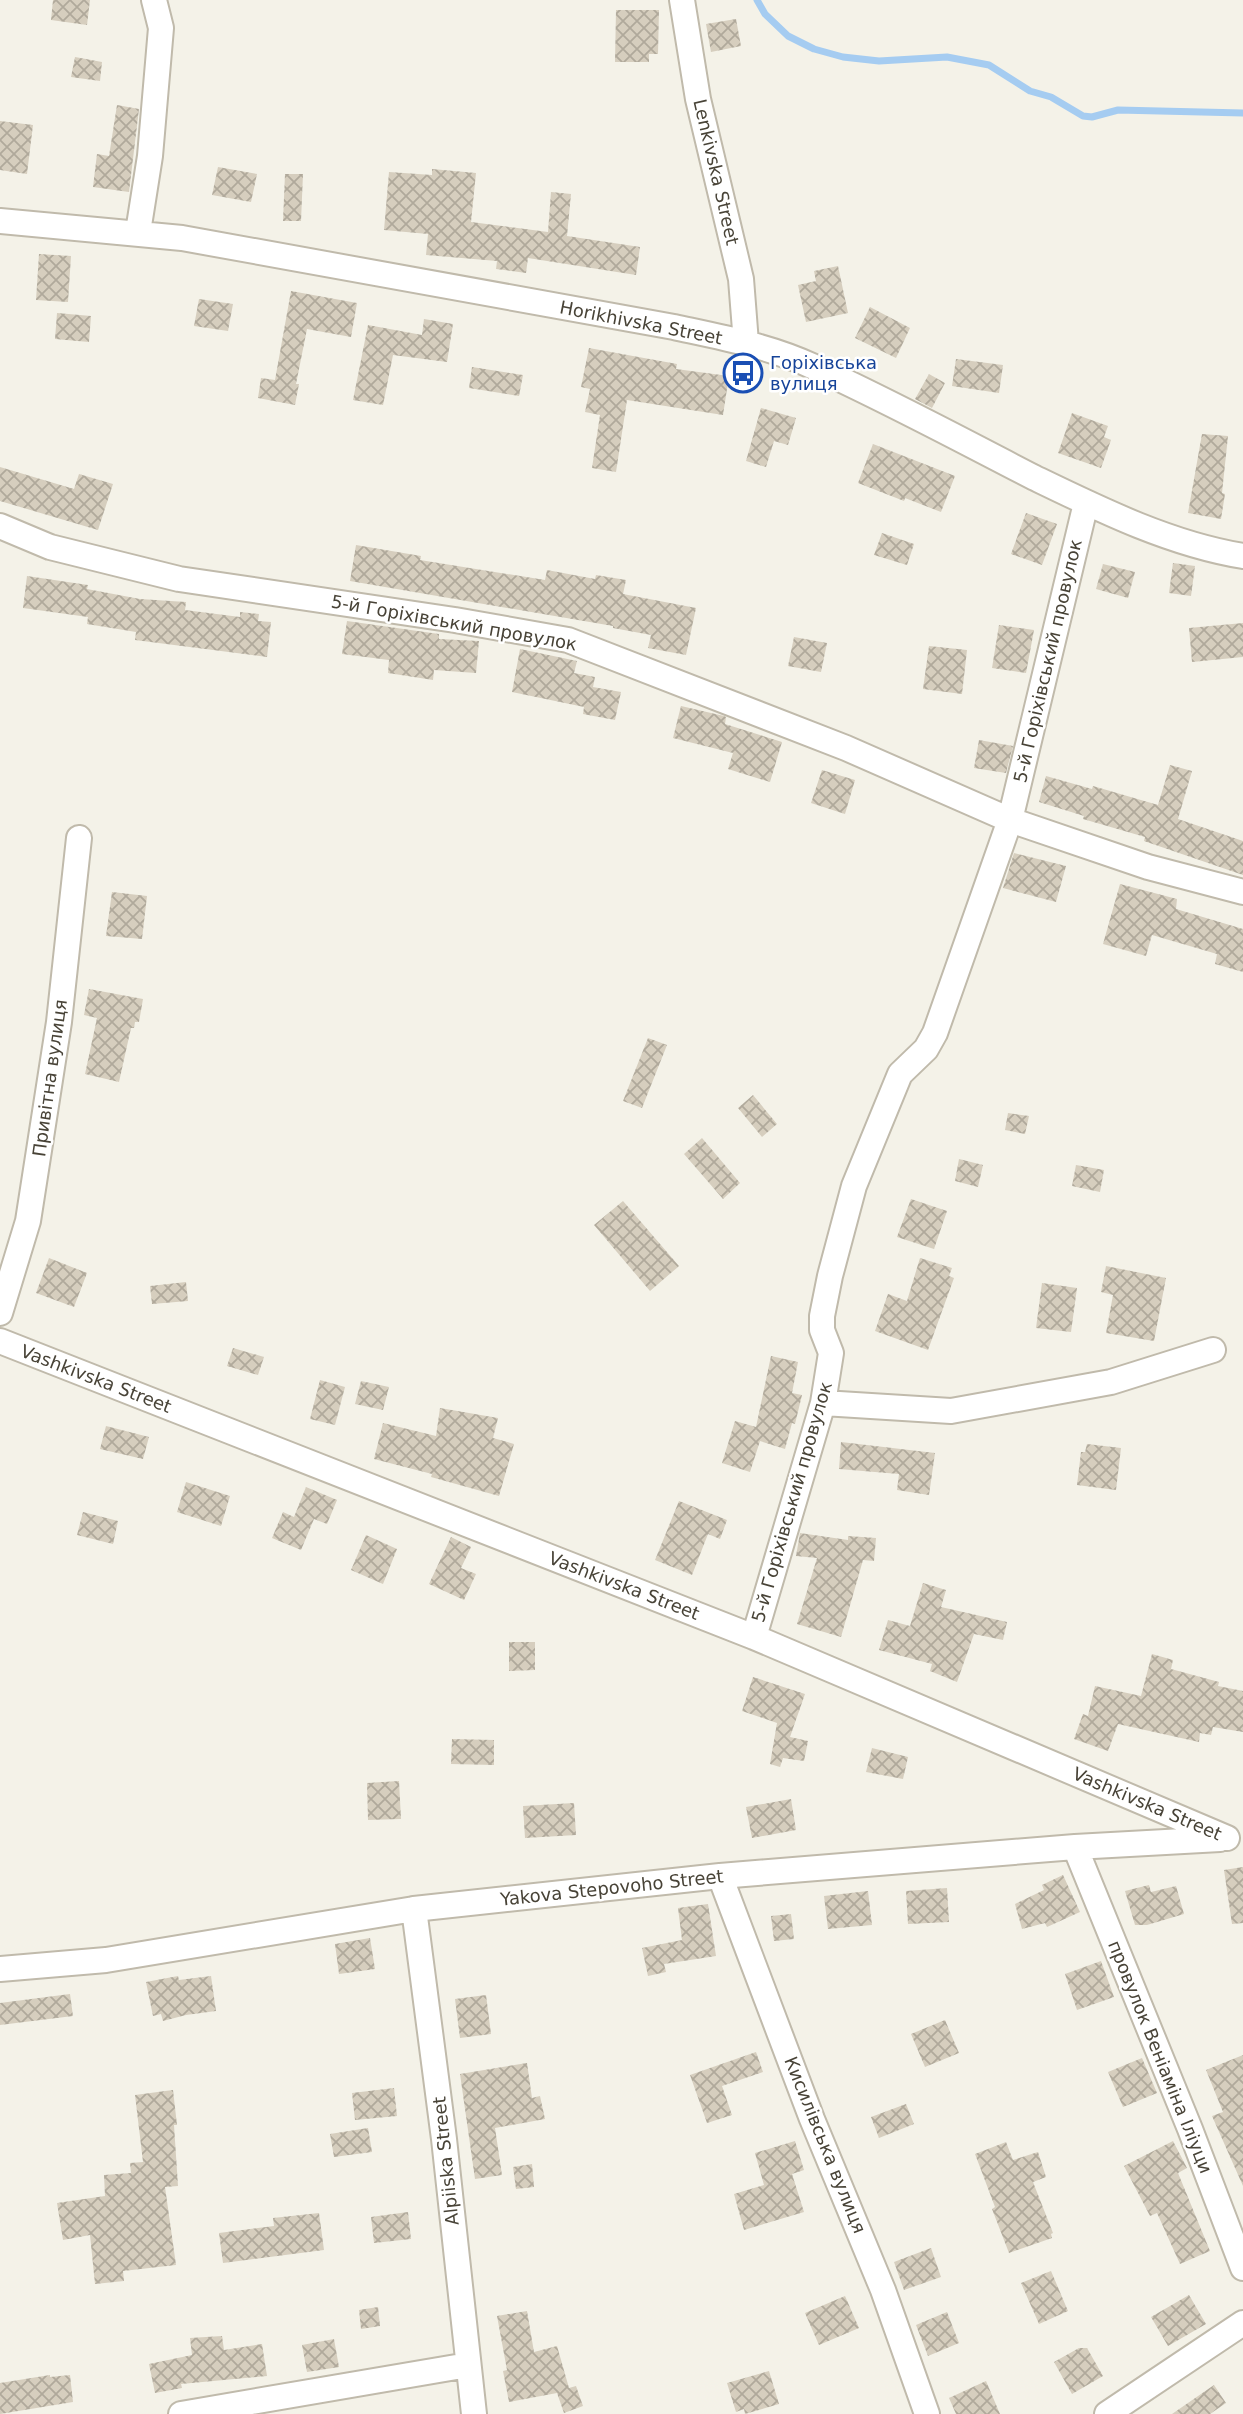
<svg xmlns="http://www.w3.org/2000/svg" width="1243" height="2414" viewBox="0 0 1243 2414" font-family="'DejaVu Sans',sans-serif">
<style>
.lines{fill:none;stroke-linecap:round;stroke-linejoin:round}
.stream{stroke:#a5ccf1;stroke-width:7}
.building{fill:url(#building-cross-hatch)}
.minor-casing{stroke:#c0baab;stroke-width:28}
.minor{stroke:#fff;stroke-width:24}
.labels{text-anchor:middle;stroke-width:5;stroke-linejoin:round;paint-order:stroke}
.street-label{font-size:18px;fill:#484337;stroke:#fff}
.transit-label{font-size:18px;fill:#164399;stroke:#fff;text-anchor:start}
</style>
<defs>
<pattern id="building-cross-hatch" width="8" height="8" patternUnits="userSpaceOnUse" patternTransform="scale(1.75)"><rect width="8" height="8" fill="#d6cebe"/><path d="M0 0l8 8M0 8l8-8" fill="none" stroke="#b0a99b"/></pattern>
</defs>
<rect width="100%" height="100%" fill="#f4f2e8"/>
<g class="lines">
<path class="stream" d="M757,0L765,14L788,36L814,49L843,57L879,61L947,57L989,65L1030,91L1051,97L1083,116L1092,117L1118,110L1243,113"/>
</g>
<path class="building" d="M53,0H90L87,25L51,20Z
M616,10H659L658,54H649V62H615Z
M736,19L741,46L711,52L706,24Z
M75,57L102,62L100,81L71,77Z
M117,105L139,109L129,192L93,187L97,154L109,156Z
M0,121L33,125L27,174L0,170Z
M218,167L257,174L251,202L212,195Z
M432,169L476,173L471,222L548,232L551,192L571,194L567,236L640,247L636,275L528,258L526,273L496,269L497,261L426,255L428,234L384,230L389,172L432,175Z
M285,174H303L301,221H283Z
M39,254L71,256L68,302L36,300Z
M838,266L848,313L806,322L798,285L816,281L814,271Z
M291,291L357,303L351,337L307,329L296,384H299L295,405L258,398L261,378L275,380Z
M199,299L233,304L228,331L194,326Z
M870,307L910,328L896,358L855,338Z
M57,313L91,316L89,342L55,339Z
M424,319L453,324L447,362L393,355L383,405L353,400L368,325L422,335Z
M589,348L677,364L676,369L729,376L723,415L627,400L616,472L592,468L600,415L585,412L590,389L581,387Z
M956,359L1003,365L999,393L952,386Z
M472,367L523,375L519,396L469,388Z
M929,374L945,383L932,408L915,399Z
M761,408L796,418L788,445L774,441L766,467L746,461Z
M1072,413L1108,426L1104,437L1111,440L1101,468L1058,453Z
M1202,434L1228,436L1222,493L1225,494L1221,519L1188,513Z
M873,444L955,476L941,512L905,498L904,501L858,483Z
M0,467L74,489L79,474L113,484L98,530L0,501Z
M1026,513L1057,524L1042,565L1011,554Z
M882,533L914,544L907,565L874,555Z
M356,545L421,556L420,560L545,580L547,570L595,579L596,575L626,580L623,594L696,608L686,655L648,648L651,635L613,628V626L350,581Z
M1173,563L1195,566L1191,596L1169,593Z
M1103,564L1135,572L1128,598L1096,589Z
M27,576L88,585L87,589L140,599L186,602L185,610L240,617V612L259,614L258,621L271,622L267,657L135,640L136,632L87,624L88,617L23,608Z
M347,621L439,634V639L479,641L476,673L434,670L433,680L388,673L389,660L342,654Z
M1243,623V657L1192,662L1189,628Z
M999,625L1034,630L1026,673L992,668Z
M794,637L827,643L821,672L788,666Z
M929,646L967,650L962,694L923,689Z
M520,649L577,661L574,673L595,677L593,687L621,692L615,720L583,714L584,707L512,692Z
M681,706L724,716L726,717L725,724L782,742L770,782L728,769L733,753L673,738Z
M979,740L1013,746L1006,773L974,768Z
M1170,765L1192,771L1178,819L1243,841V875L1144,841L1145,837L1083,819L1084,816L1039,802L1046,776L1092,789L1093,786L1158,805Z
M822,770L855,780L845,814L811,803Z
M1014,853L1066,866L1056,902L1003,888Z
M1120,884L1177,899L1176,909L1243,929V972L1215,964L1217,954L1152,935L1146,956L1103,944Z
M112,892L147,896L142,939L106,936Z
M89,989L143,999L139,1022H135L134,1028H131L119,1082L85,1074L97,1018L84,1015Z
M648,1038L667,1045L642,1108L623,1101Z
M753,1095L777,1124L762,1137L738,1108Z
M1008,1113L1029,1116L1025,1134L1005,1130Z
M702,1138L740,1183L723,1199L684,1154Z
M959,1159L983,1165L978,1187L955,1181Z
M1076,1165L1104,1170L1100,1192L1072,1186Z
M911,1199L947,1211L934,1249L897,1237Z
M623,1201L679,1266L650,1291L594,1225Z
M49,1258L87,1273L74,1307L36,1293Z
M920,1258L952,1268L949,1276L954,1278L928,1350L875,1331L888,1294L907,1301Z
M1106,1266L1166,1278L1154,1341L1106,1333L1113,1295L1101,1292Z
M186,1282L188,1301L152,1304L150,1286Z
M1042,1283L1077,1288L1071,1332L1036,1328Z
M233,1348L264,1357L258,1375L227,1366Z
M771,1356L798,1362L792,1393L802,1395L795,1424L792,1423L785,1449L760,1441L750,1472L722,1463L735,1421L756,1427Z
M320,1380L345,1387L335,1425L310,1419Z
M361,1381L389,1387L383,1410L355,1404Z
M440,1408L498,1418L493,1438L514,1444L499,1496L431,1477L432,1474L374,1459L383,1423L436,1436Z
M106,1426L149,1437L143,1459L100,1449Z
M841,1442L935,1453L929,1495L897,1490L899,1474L839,1469Z
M1087,1444L1121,1448L1116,1490L1077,1485L1081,1452H1085Z
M186,1482L230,1496L221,1526L177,1512Z
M306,1487L337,1500L327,1524L314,1519L301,1550L272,1538L283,1512L294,1517Z
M679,1501L727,1520L720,1539L708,1534L692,1575L655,1560Z
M83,1512L118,1521L113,1544L77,1535Z
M800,1533L848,1540V1536L876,1538L874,1561L863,1560L841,1637L797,1624L817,1558L796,1556Z
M366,1535L397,1549L383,1584L351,1570Z
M451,1537L471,1547L461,1568L476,1574L464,1600L429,1584Z
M923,1583L946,1590L941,1607L1007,1622L1003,1640L974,1634L957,1682L930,1671L932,1664L879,1650L888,1620L910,1626Z
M509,1642H535V1670L509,1671Z
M1152,1654L1173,1660L1171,1669L1219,1682L1218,1686L1243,1691V1732L1213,1727L1211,1735L1200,1733L1199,1742L1118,1724L1108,1751L1074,1739L1083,1714L1088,1716L1095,1686L1141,1696Z
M753,1677L805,1694L790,1737L808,1741L804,1761L783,1758L780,1767L770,1764L777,1723L742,1711Z
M452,1739L494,1740V1765L451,1764Z
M872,1748L908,1757L903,1779L866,1772Z
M399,1781L401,1819L368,1820L367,1783Z
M791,1799L796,1830L752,1838L746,1807Z
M574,1803L576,1835L525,1838L523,1806Z
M1243,1867V1923L1232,1924L1224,1870Z
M1063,1875L1080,1912L1047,1927L1045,1923L1022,1929L1015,1904L1044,1890L1042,1885Z
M1149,1885L1151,1892L1176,1886L1184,1914L1147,1925H1135L1125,1891Z
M947,1888L949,1922L908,1924L906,1891Z
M868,1891L872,1925L828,1929L824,1896Z
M708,1904L716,1956L664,1964L666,1972L648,1976L642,1948L682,1940L678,1908Z
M791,1914L794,1939L774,1941L771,1916Z
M370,1938L375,1969L339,1974L335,1944Z
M1101,1961L1114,1997L1077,2010L1065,1974Z
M178,1976L179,1980L211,1976L216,2011L186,2015L163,2021L161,2014L153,2016L146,1982Z
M70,1994L73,2016L0,2025V2003Z
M486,1995L491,2034L460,2038L455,1999Z
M945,2020L959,2053L925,2067L911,2034Z
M756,2052L763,2072L722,2086L732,2115L707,2123L690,2075Z
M1243,2055V2186L1212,2116L1223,2112L1206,2070Z
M1142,2058L1157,2093L1123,2107L1108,2072Z
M527,2063L532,2098L540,2096L545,2119L495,2128L502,2175L475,2179L460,2074Z
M394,2088L397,2116L355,2120L352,2093Z
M173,2090L177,2125H174L178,2186L165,2187L176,2265L123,2271L124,2281L95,2284L90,2235L63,2240L57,2203L105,2196L104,2175L131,2173L130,2163L143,2162L135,2095Z
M906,2104L914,2124L879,2138L871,2117Z
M368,2128L372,2152L334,2157L330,2134Z
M795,2141L804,2170L792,2174L804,2212L744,2230L734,2194L764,2185L755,2153Z
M1173,2141L1187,2168L1178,2173L1210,2251L1180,2264L1157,2213L1150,2216L1124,2166Z
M1006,2142L1013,2160L1038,2152L1046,2177L1033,2182L1053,2233L1051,2234L1052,2238L1009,2253L992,2209L995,2207L975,2154Z
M532,2164L534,2187L516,2189L513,2167Z
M408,2212L411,2239L374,2243L371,2217Z
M319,2213L324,2250L223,2263L219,2233L274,2226L273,2218Z
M931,2248L941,2277L904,2290L894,2262Z
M1051,2271L1068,2311L1039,2324L1021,2283Z
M1189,2295L1206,2324L1168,2346L1151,2317Z
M845,2296L859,2328L819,2345L805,2313Z
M378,2307L380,2326L361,2329L359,2310Z
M527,2311L534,2352L557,2346L569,2388L576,2386L583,2406L564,2413L557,2393L509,2402L503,2371L507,2370L497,2316Z
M947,2312L959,2343L928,2356L916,2325Z
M222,2336L224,2350L262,2344L267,2376L181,2384L182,2388L155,2393L149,2364L192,2355L190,2338Z
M334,2339L339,2367L307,2372L302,2345Z
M1079,2348H1087L1103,2376L1072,2394L1054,2362Z
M769,2371L779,2404L745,2414L744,2409L736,2412L727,2383Z
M50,2375V2377L70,2375L73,2402L0,2414V2383Z
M986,2381L1000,2414H956L949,2398Z
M1214,2385L1226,2403L1210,2414H1172Z"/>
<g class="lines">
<defs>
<path id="minor" d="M682,0L698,99L741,279L746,343
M0,221L182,238L674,327C720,337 769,346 812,366C887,400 961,440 1035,478C1101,510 1170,544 1243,556
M138,232L150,156L161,28L154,0
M0,526L50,547L179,579L455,620L568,640L846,748L1010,820L1148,867L1243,892
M0,1313L28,1221L59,1022L79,838
M0,1341L754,1637L1227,1838
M823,1403L951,1411L1111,1382L1213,1350
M754,1637L823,1403L831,1353L822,1330V1316L830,1276L854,1186L900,1074L926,1049L935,1033L1010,820L1086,503
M1075,1847L1190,2129L1243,2268
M720,1876L812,2119L883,2290L927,2414
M414,1909L444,2139L474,2414
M0,1969L106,1960L414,1909L720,1876L1075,1847L1220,1839
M181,2414L468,2365
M1107,2414L1243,2323"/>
</defs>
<use href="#minor" class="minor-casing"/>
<use href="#minor" class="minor"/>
</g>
<defs>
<symbol id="bus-ring" viewBox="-11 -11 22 22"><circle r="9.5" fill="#fff" stroke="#1a4fb4" stroke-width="1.5"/><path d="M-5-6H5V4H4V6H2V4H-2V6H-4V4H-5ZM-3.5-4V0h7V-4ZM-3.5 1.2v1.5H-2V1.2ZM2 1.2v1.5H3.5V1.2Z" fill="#1a4fb4"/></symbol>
</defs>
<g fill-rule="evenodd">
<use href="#bus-ring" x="721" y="351" width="44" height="44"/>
</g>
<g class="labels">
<g class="street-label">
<text transform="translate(716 172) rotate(77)" y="6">Lenkivska Street</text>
<text transform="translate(641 323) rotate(11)" y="6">Horikhivska Street</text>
<text transform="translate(454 623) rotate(10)" y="6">5-й Горіхівський провулок</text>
<text transform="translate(1048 661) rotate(-77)" y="6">5-й Горіхівський провулок</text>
<text transform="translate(50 1078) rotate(-82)" y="6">Привітна вулиця</text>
<text transform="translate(96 1379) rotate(21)" y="6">Vashkivska Street</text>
<text transform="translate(792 1502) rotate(-74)" y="6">5-й Горіхівський провулок</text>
<text transform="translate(624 1586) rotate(21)" y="6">Vashkivska Street</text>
<text transform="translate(1147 1804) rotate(23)" y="6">Vashkivska Street</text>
<text transform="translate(612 1888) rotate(-6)" y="6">Yakova Stepovoho Street</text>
<text transform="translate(1160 2057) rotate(68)" y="6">провулок Веніаміна Іліуци</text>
<text transform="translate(825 2145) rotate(68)" y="6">Кисилівська вулиця</text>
<text transform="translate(446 2161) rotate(-96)" y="6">Alpiiska Street</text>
</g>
<g class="transit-label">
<text x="770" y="369">Горіхівська<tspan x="770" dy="21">вулиця</tspan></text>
</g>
</g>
</svg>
